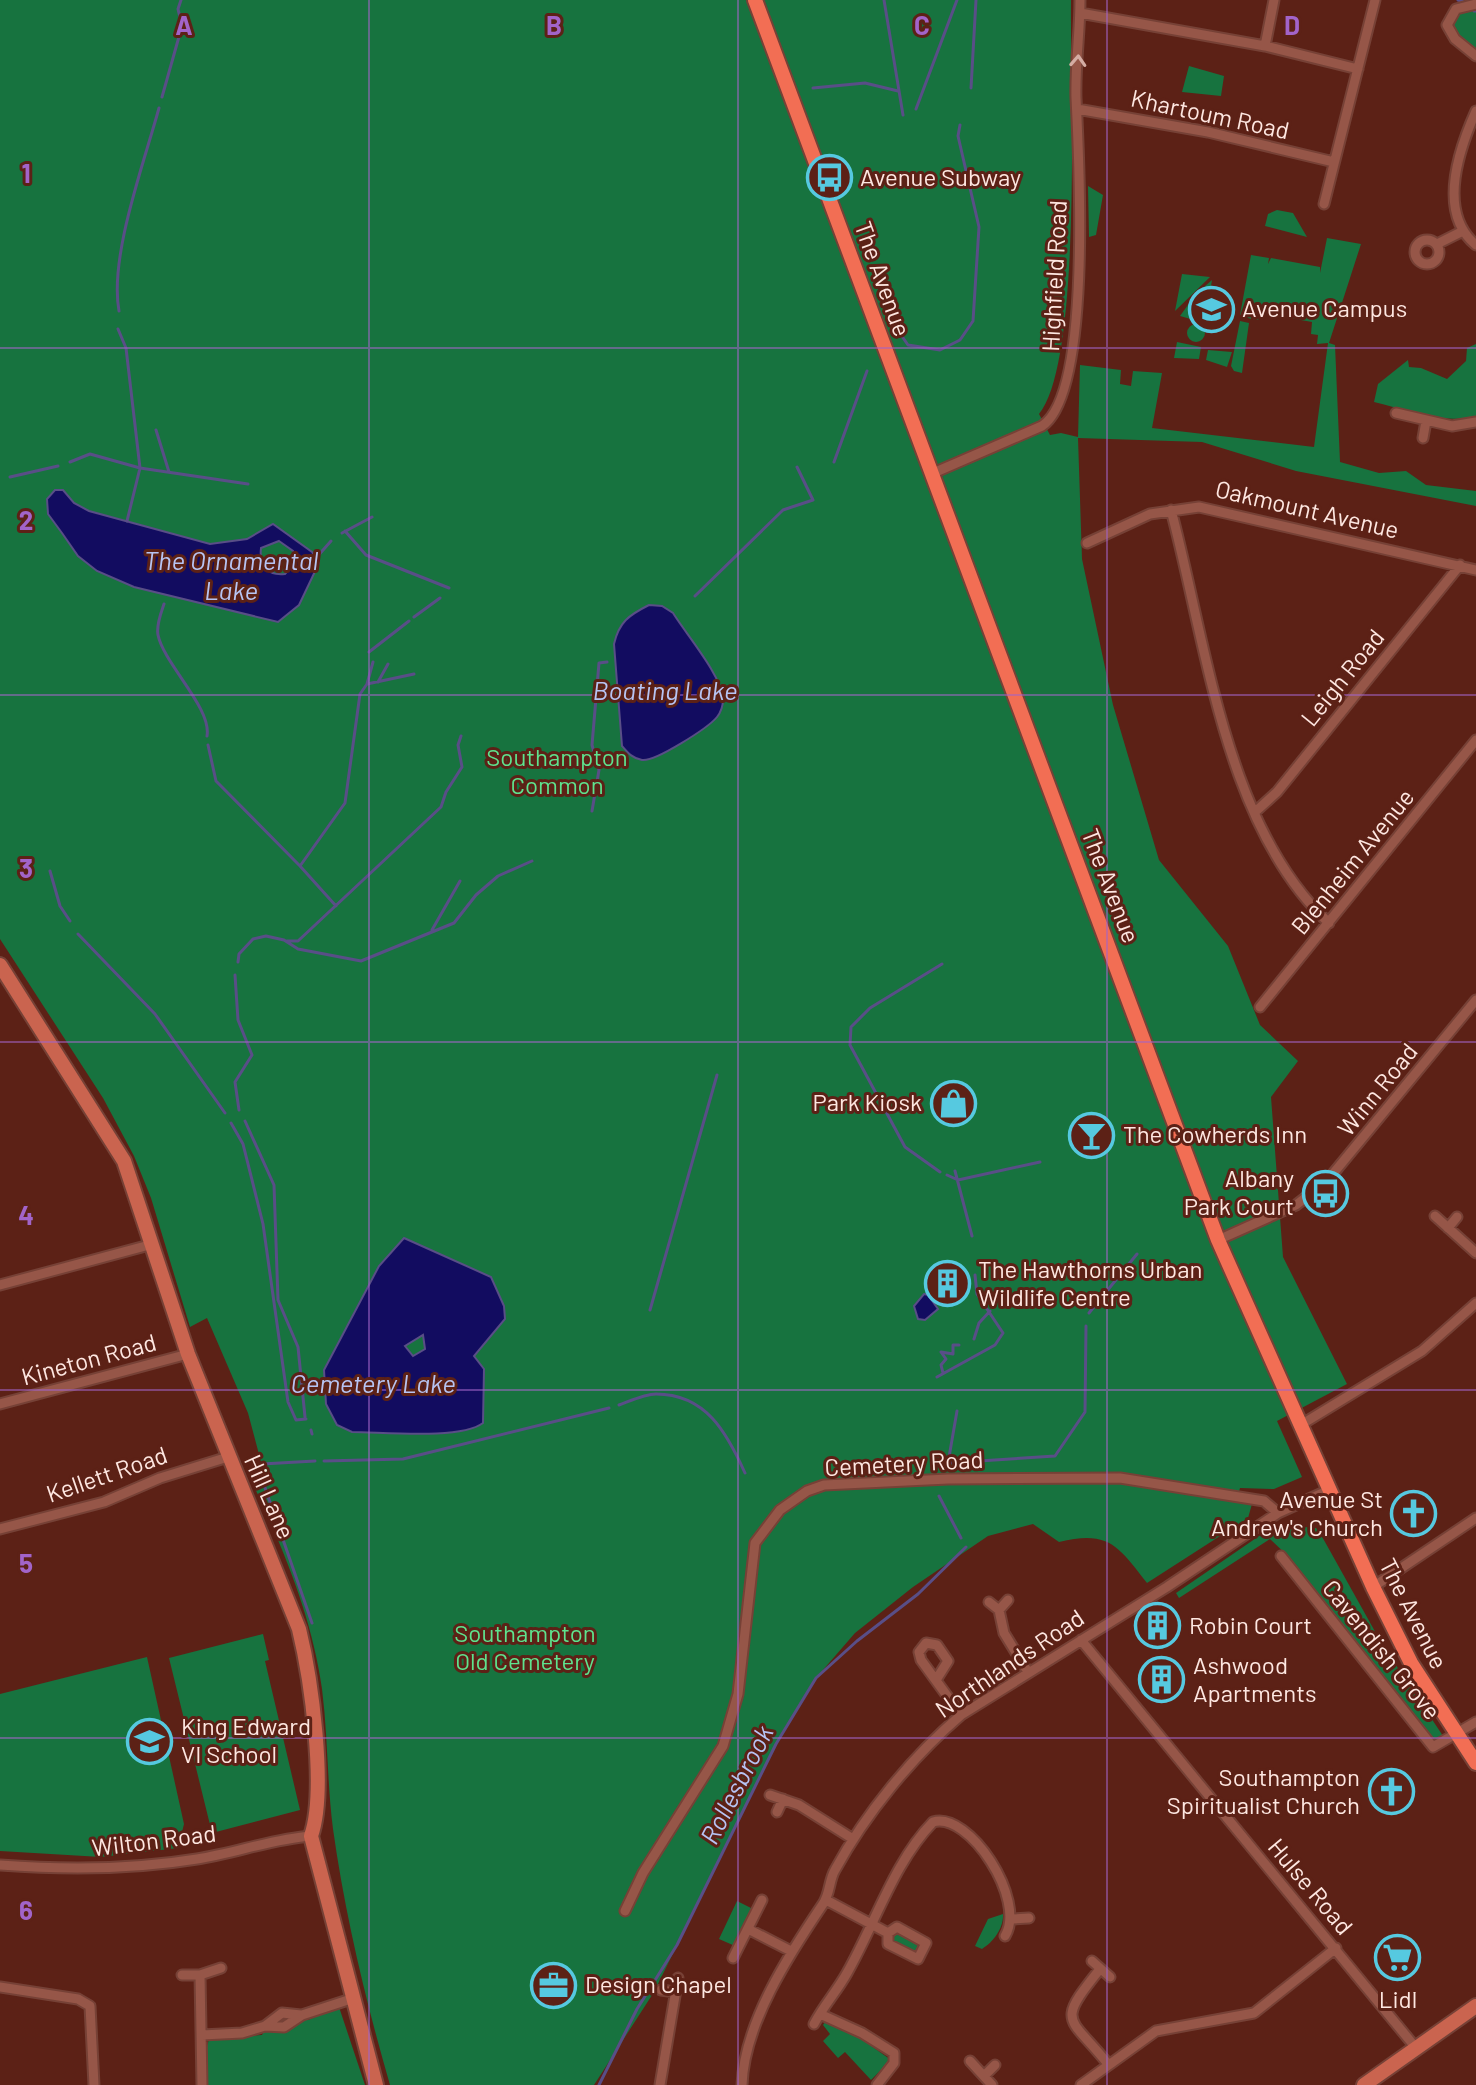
<svg xmlns="http://www.w3.org/2000/svg" width="1476" height="2085" viewBox="0 0 1476 2085" font-family="Barlow,sans-serif">
<style>
.green{fill:#17733f}
.water{fill:#120c60;stroke:#594e87;stroke-width:2;fill-rule:evenodd}
.lines{fill:none;stroke-linecap:round;stroke-linejoin:round}
.stream{stroke:#594e87;stroke-width:3}
.street-casing{stroke:#764136;stroke-width:13}
.secondary-casing{stroke:#764136;stroke-width:18}
.primary-casing{stroke:#764136;stroke-width:18}
.street{stroke:#965648;stroke-width:9}
.secondary{stroke:#ca644f;stroke-width:14}
.primary{stroke:#f26e54;stroke-width:14}
.oneway{stroke:#d4ada4}
.grid{fill:none;stroke:#a264c9;stroke-width:2;stroke-opacity:0.55}
.labels{text-anchor:middle;stroke-width:6;stroke-linejoin:round;paint-order:stroke}
.street-label{font-size:24px;fill:#fee7e1;stroke:#5c2116}
.poi-label{font-size:24px;fill:#fee7e1;stroke:#5c2116;text-anchor:start}
.park-label{font-size:24px;fill:#5ee38e;stroke:#5c2116}
.water-label{font-size:26px;font-style:italic;fill:#b7c4f3;stroke:#5c2116}
.grid-label{font-size:26px;text-anchor:middle;font-weight:bold;fill:#a264c9;stroke:#5c2116;stroke-width:6;stroke-linejoin:round;paint-order:stroke}
</style>
<rect width="100%" height="100%" fill="#5c2116"/>
<path class="green" d="M0,0H1071C1070,80 1083,361 1039,414L1050,435L1061,433L1078,437L1080,365L1121,370L1120,384L1131,386L1133,371L1162,373L1152,428L1314,447L1328,343L1317,344L1318,335L1311,334L1312,322L1261,313L1258,320H1253L1254,310L1260,307L1248,305L1247,309L1252,310L1251,319L1240,315L1251,255L1269,258L1268,264L1271,258L1320,267V273L1327,238L1361,244L1329,343L1335,345L1340,462L1379,473L1406,471L1426,485L1476,491V506L1296,471L1202,442L1078,438L1082,559L1113,705L1159,860L1228,946L1260,1025L1298,1061L1271,1097L1283,1257L1347,1384L1277,1421L1302,1477L1274,1489L1240,1488L1236,1502L1252,1504L1248,1518L1147,1583C1118,1546 1109,1530 1059,1542L1033,1524L988,1536L913,1587L855,1633L816,1678L776,1744L654,1992L594,2085H390C366,2002 345,1915 333,1829C327,1783 328,1736 322,1689C312,1617 283,1548 252,1482L265,1477L248,1413L207,1318L190,1327L151,1198L134,1156L103,1098L0,939Z
M1476,8V52L1458,37L1451,23L1461,10Z
M1189,66L1224,76L1221,96L1182,92Z
M1088,186L1103,195L1096,235L1089,237Z
M1277,210L1293,213L1307,237L1265,226L1268,214Z
M1182,274L1210,277L1175,311Z
M1212,280L1205,323L1180,316L1195,295Z
M1240,321L1249,323L1242,373L1234,371L1231,366Z
M1187 333a9 9 0 1 1 18 0a9 9 0 1 1-18 0Z
M1177,342L1201,347L1199,359L1174,358Z
M1476,344V416C1442,425 1408,410 1374,402L1378,384L1408,360L1409,367L1421,368L1447,379L1466,361L1467,348Z
M1208,350L1232,352L1227,367L1206,360Z
M1294,1526L1316,1528L1320,1533L1382,1644L1443,1736L1431,1739L1290,1558L1270,1539L1179,1598L1176,1593L1265,1532Z
M263,1634L269,1660L265,1661L300,1810L212,1833L169,1658Z
M147,1657L184,1824L178,1848L101,1857L0,1851V1694Z
M737,1901L753,1909L735,1946L719,1939Z
M1003,1914C1004,1927 994,1942 982,1949L975,1946L988,1919Z
M899,1930L922,1946L918,1952L913,1953L892,1941L891,1936Z
M339,2007L365,2085H208L204,2058L209,2039L262,2035L265,2029L283,2032L301,2018L308,2020Z
M825,2022L856,2035L891,2060L871,2080L845,2052L838,2058L823,2041L830,2034L823,2025Z"/>
<path class="water" d="M55,490H63L74,503L89,511L210,544L247,539L273,524L312,552L319,563L299,605L278,622L134,587L97,571L78,556L62,533L48,514L47,499ZM279,541L293,551L297,560L285,574C267,576 259,565 261,548Z
M649,605L662,606L673,613C686,634 722,676 723,699C723,705 721,712 717,717C708,728 655,762 642,760C632,758 628,753 622,746L614,644C619,622 629,615 649,605Z
M404,1238L491,1277L504,1306L505,1319L474,1356L484,1369L483,1423C460,1440 383,1432 352,1432L337,1425L326,1404L324,1370L379,1266ZM423,1335L425,1349L413,1356L405,1346Z
M924,1294L928,1295L938,1309L925,1320L918,1319L914,1306Z"/>
<g class="lines">
<path class="stream" d="M884,0L903,115
M1458,0L1464,2
M1474,11H1476
M813,88L865,83L898,91
M971,88L976,0
M162,97L182,26L178,9L181,0
M916,109L957,0
M119,311C109,257 144,163 159,108
M118,329L126,348L140,468L127,521
M896,335L899,332L908,345L940,350L960,340L973,321L979,227L958,136L960,125
M156,430L169,472
M70,462L90,454L140,468L248,484
M834,462L867,371
M10,477L58,466
M345,531L366,555L449,588
M342,533L372,517
M316,558L331,541
M695,596L783,510L813,500L797,467
M164,604C161,613 156,625 158,635C164,664 212,708 207,736
M414,617L440,598
M369,652L409,621
M378,682L388,664
M367,684L373,662
M208,745L216,781L299,865
M592,811L599,770L592,745L599,663L607,662
M50,871L60,906L70,921
M336,906L300,866L345,803L360,694L367,684L414,674
M432,930L460,881
M78,934L155,1014L225,1113
M287,941H298L441,807L446,792L462,767L458,745L461,736
M238,962L239,954L253,939L266,936L284,940L298,949L361,961L454,923L476,895L498,876L532,861
M235,975L238,1020L252,1055L235,1082L239,1110
M245,1121L274,1185L278,1300L298,1347L305,1417
M231,1123L243,1144L263,1224L288,1402L296,1420L306,1419
M955,1171L972,1236
M940,1172L905,1147L850,1045L851,1027L870,1008L942,964
M947,1175L958,1180L1040,1162
M650,1310L717,1075
M1089,1313L1137,1254
M974,1339L979,1323L990,1311
M943,1373L941,1365L946,1359L941,1352L953,1354V1345H959
M937,1377L995,1345L1003,1333L977,1294L975,1275
M619,1405C630,1401 645,1394 656,1394C706,1394 727,1433 745,1473
M957,1411L948,1463L1055,1456L1085,1412L1086,1326
M311,1430L312,1434
M324,1461L403,1459L609,1408
M939,1496L961,1538
M312,1623L262,1479V1464L315,1461
M599,2085L637,2009L677,1945L776,1744L816,1678L857,1641L918,1594L966,1547"/>
<defs>
<path id="street" d="M1476,4L1456,9L1447,25L1455,39L1476,56
M1080,13L1265,46L1358,69
M1265,46L1274,0
M1077,109L1208,132L1334,162
M1476,111C1459,149 1437,213 1476,245
M1324,204L1375,0
M1415 252a12 12 0 1 1 24 0a12 12 0 1 1-24 0Z
M1437,244L1463,231
M1396,413L1452,426L1476,422
M1423,438L1426,421
M931,474L1042,426C1092,393 1079,159 1076,98C1075,65 1080,33 1080,0
M1171,510C1206,641 1225,827 1329,923
M1087,543L1150,514L1199,507L1476,570
M1255,812L1277,792L1460,565
M1260,1007L1476,740
M1435,1216L1476,1253
M1448,1228L1457,1217
M1218,1240L1296,1205L1327,1181L1476,1000
M0,1285L153,1244
M0,1404L188,1354
M1299,1426L1422,1351L1476,1303
M0,1529L104,1502L160,1478L228,1457
M1281,1556L1433,1747L1476,1722
M1373,1587L1476,1518
M989,1602L999,1610L1004,1633L1028,1672
M999,1610L1008,1600
M1081,1640L1416,2048
M936,1680L948,1661L937,1645L926,1643L919,1652L921,1660L961,1715
M770,1795L799,1805L853,1839
M777,1812L783,1799
M0,1865C67,1870 130,1870 197,1859C236,1853 272,1839 311,1836
M826,1900L888,1933
M625,1911L643,1873L723,1746L738,1694L755,1543L780,1510L807,1491L824,1485L948,1479L1120,1478L1264,1501L1278,1513
M1013,1919L1029,1918
M897,1927L926,1943L918,1959L888,1944V1933Z
M748,1929L791,1951
M733,1958L762,1900
M1092,1961L1110,1977
M1100,1969C1055,2025 1069,2015 1108,2064
M182,1975H200L221,1968
M200,1975L202,2085
M0,1987L78,1999L90,2006L94,2085
M661,1990L676,1992
M820,2014L862,2033L894,2053V2063L877,2085
M814,2024C824,2005 837,1991 847,1973C875,1924 894,1862 933,1822C969,1811 1027,1900 1005,1936
M265,2026L282,2013L301,2015
M202,2035L242,2033L265,2026L284,2027L302,2015L351,1999
M970,2061L992,2085
M984,2076L995,2065
M660,2085L678,1978
M742,2085C744,2023 790,1953 823,1904C830,1894 829,1880 835,1870C866,1813 912,1757 961,1715L1167,1587L1278,1513L1329,1490
M1081,2085L1156,2031L1254,2013L1336,1948"/>
<path id="secondary" d="M0,965L124,1161L188,1354L299,1629C311,1678 327,1790 311,1836L376,2085
M1364,2085L1476,2006"/>
<path id="primary" d="M755,0L1218,1240L1373,1587L1411,1663L1476,1763"/>
</defs>
<use href="#street" class="street-casing"/>
<use href="#secondary" class="secondary-casing"/>
<use href="#primary" class="primary-casing"/>
<use href="#street" class="street"/>
<use href="#secondary" class="secondary"/>
<use href="#primary" class="primary"/>
</g>
<defs><path id="oneway-chevron" d="M-2-3.5L2.5 0L-2 3.5" fill="none" stroke-width="1.6" stroke-linecap="round" stroke-linejoin="round" transform="scale(2)"/></defs>
<use class="oneway" href="#oneway-chevron" transform="translate(1078 61) rotate(-87)"/>
<path class="grid" d="M369,0V2085M738,0V2085M1107,0V2085M0,348H1476M0,695H1476M0,1042H1476M0,1390H1476M0,1738H1476"/>
<defs>
<symbol id="bus-ring" viewBox="-11 -11 22 22"><circle r="9.5" fill="#5c2116" stroke="#56c9e0" stroke-width="1.5"/><path d="M-5-6H5V4H4V6H2V4H-2V6H-4V4H-5ZM-3.5-4V0h7V-4ZM-3.5 1.2v1.5H-2V1.2ZM2 1.2v1.5H3.5V1.2Z" fill="#56c9e0"/></symbol>
<symbol id="university-ring" viewBox="-11 -11 22 22"><circle r="9.5" fill="#5c2116" stroke="#56c9e0" stroke-width="1.5"/><path d="M0-5L7-2L0 1L-7-2ZM-4 1L0 2.5L4 1V4Q0 6-4 4Z" fill="#56c9e0"/></symbol>
<symbol id="shop-ring" viewBox="-11 -11 22 22"><circle r="9.5" fill="#5c2116" stroke="#56c9e0" stroke-width="1.5"/><path d="M-5-2.5h2.3a2.7 3.5 0 0 1 5.4 0H5L5.5 6h-11ZM-1.5-2.5h3a1.5 2.3 0 0 0-3 0Z" fill="#56c9e0"/></symbol>
<symbol id="bar-ring" viewBox="-11 -11 22 22"><circle r="9.5" fill="#5c2116" stroke="#56c9e0" stroke-width="1.5"/><path d="M-6-5H6L.8 .8V4.5H3.5V6h-7V4.5H-.8V.8Z" fill="#56c9e0"/></symbol>
<symbol id="building-ring" viewBox="-11 -11 22 22"><circle r="9.5" fill="#5c2116" stroke="#56c9e0" stroke-width="1.5"/><path d="M-4-6H4V6H1V3H-1V6H-4ZM-2.5-4.3h1.7v1.8h-1.7ZM.8-4.3h1.7v1.8H.8ZM-2.5-1h1.7V.8h-1.7ZM.8-1h1.7V.8H.8Z" fill="#56c9e0"/></symbol>
<symbol id="church-ring" viewBox="-11 -11 22 22"><circle r="9.5" fill="#5c2116" stroke="#56c9e0" stroke-width="1.5"/><path d="M-1.2-6h2.4v3.5h3.3v2.4h-3.3V6h-2.4V-.1h-3.3v-2.4h3.3Z" fill="#56c9e0"/></symbol>
<symbol id="school-ring" viewBox="-11 -11 22 22"><circle r="9.5" fill="#5c2116" stroke="#56c9e0" stroke-width="1.5"/><path d="M0-5L7-2L0 1L-7-2ZM-4 1L0 2.5L4 1V4Q0 6-4 4Z" fill="#56c9e0"/></symbol>
<symbol id="supermarket-ring" viewBox="-11 -11 22 22"><circle r="9.5" fill="#5c2116" stroke="#56c9e0" stroke-width="1.5"/><path d="M-6-5.5h2.5l.6 2H6L4.5 2H-2.5L-4.4-4H-6ZM-1.5 3.2a1.3 1.3 0 1 0 .1 0ZM3 3.2a1.3 1.3 0 1 0 .1 0Z" fill="#56c9e0"/></symbol>
<symbol id="office-ring" viewBox="-11 -11 22 22"><circle r="9.5" fill="#5c2116" stroke="#56c9e0" stroke-width="1.5"/><path d="M-6-3h4V-5.5h4V-3h4V5H-6ZM-1-4.5V-3h2v-1.5ZM-6 0V1H6V0Z" fill="#56c9e0"/></symbol>
</defs>
<g fill-rule="evenodd">
<use href="#bus-ring" x="804" y="152" width="51" height="51"/>
<use href="#university-ring" x="1186" y="284" width="51" height="51"/>
<use href="#shop-ring" x="928" y="1078" width="51" height="51"/>
<use href="#bar-ring" x="1066" y="1110" width="51" height="51"/>
<use href="#bus-ring" x="1300" y="1168" width="51" height="51"/>
<use href="#building-ring" x="922" y="1258" width="51" height="51"/>
<use href="#church-ring" x="1388" y="1488" width="51" height="51"/>
<use href="#building-ring" x="1132" y="1600" width="51" height="51"/>
<use href="#building-ring" x="1136" y="1654" width="51" height="51"/>
<use href="#school-ring" x="124" y="1716" width="51" height="51"/>
<use href="#church-ring" x="1366" y="1766" width="51" height="51"/>
<use href="#supermarket-ring" x="1372" y="1932" width="51" height="51"/>
<use href="#office-ring" x="528" y="1960" width="51" height="51"/>
</g>
<g class="labels">
<g class="street-label">
<text transform="translate(1210 115) rotate(12)" y="8">Khartoum Road</text>
<text transform="translate(1055 276) rotate(-87)" y="8">Highfield Road</text>
<text transform="translate(882 279) rotate(70)" y="8">The Avenue</text>
<text transform="translate(1307 510) rotate(13)" y="8">Oakmount Avenue</text>
<text transform="translate(1343 678) rotate(-51)" y="8">Leigh Road</text>
<text transform="translate(1353 862) rotate(-51)" y="8">Blenheim Avenue</text>
<text transform="translate(1110 886) rotate(69)" y="8">The Avenue</text>
<text transform="translate(1378 1090) rotate(-51)" y="8">Winn Road</text>
<text transform="translate(89 1360) rotate(-15)" y="8">Kineton Road</text>
<text transform="translate(904 1464) rotate(-3)" y="8">Cemetery Road</text>
<text transform="translate(107 1475) rotate(-19)" y="8">Kellett Road</text>
<text transform="translate(269 1497) rotate(66)" y="8">Hill Lane</text>
<text transform="translate(1413 1614) rotate(63)" y="8">The Avenue</text>
<text transform="translate(1381 1650) rotate(51)" y="8">Cavendish Grove</text>
<text transform="translate(1010 1664) rotate(-34)" y="8">Northlands Road</text>
<text transform="translate(154 1841) rotate(-7)" y="8">Wilton Road</text>
<text transform="translate(1310 1887) rotate(50)" y="8">Hulse Road</text>
</g>
<g class="poi-label">
<text x="860" y="186">Avenue Subway</text>
<text x="1242" y="317">Avenue Campus</text>
<text x="922" y="1111" text-anchor="end">Park Kiosk</text>
<text x="1123" y="1143">The Cowherds Inn</text>
<text x="1294" y="1187" text-anchor="end">Albany<tspan x="1294" dy="28">Park Court</tspan></text>
<text x="978" y="1278">The Hawthorns Urban<tspan x="978" dy="28">Wildlife Centre</tspan></text>
<text x="1383" y="1508" text-anchor="end">Avenue St<tspan x="1383" dy="28">Andrew's Church</tspan></text>
<text x="1189" y="1634">Robin Court</text>
<text x="1193" y="1674">Ashwood<tspan x="1193" dy="28">Apartments</tspan></text>
<text x="181" y="1735">King Edward<tspan x="181" dy="28">VI School</tspan></text>
<text x="1360" y="1786" text-anchor="end">Southampton<tspan x="1360" dy="28">Spiritualist Church</tspan></text>
<text x="585" y="1993">Design Chapel</text>
<text x="1398" y="2008" text-anchor="middle">Lidl</text>
</g>
<g class="park-label">
<text x="557" y="766">Southampton<tspan x="557" dy="28">Common</tspan></text>
<text x="525" y="1642">Southampton<tspan x="525" dy="28">Old Cemetery</tspan></text>
</g>
<g class="water-label">
<text x="231" y="570">The Ornamental<tspan x="231" dy="30">Lake</tspan></text>
<text x="665" y="700">Boating Lake</text>
<text x="373" y="1393">Cemetery Lake</text>
<text transform="translate(737 1785) rotate(-63)" y="9">Rollesbrook</text>
</g>
</g>
<g class="grid-label">
<text x="184" y="35">A</text>
<text x="554" y="35">B</text>
<text x="922" y="35">C</text>
<text x="1292" y="35">D</text>
<text x="26" y="183">1</text>
<text x="26" y="530">2</text>
<text x="26" y="878">3</text>
<text x="26" y="1225">4</text>
<text x="26" y="1573">5</text>
<text x="26" y="1920">6</text>
</g>
</svg>
